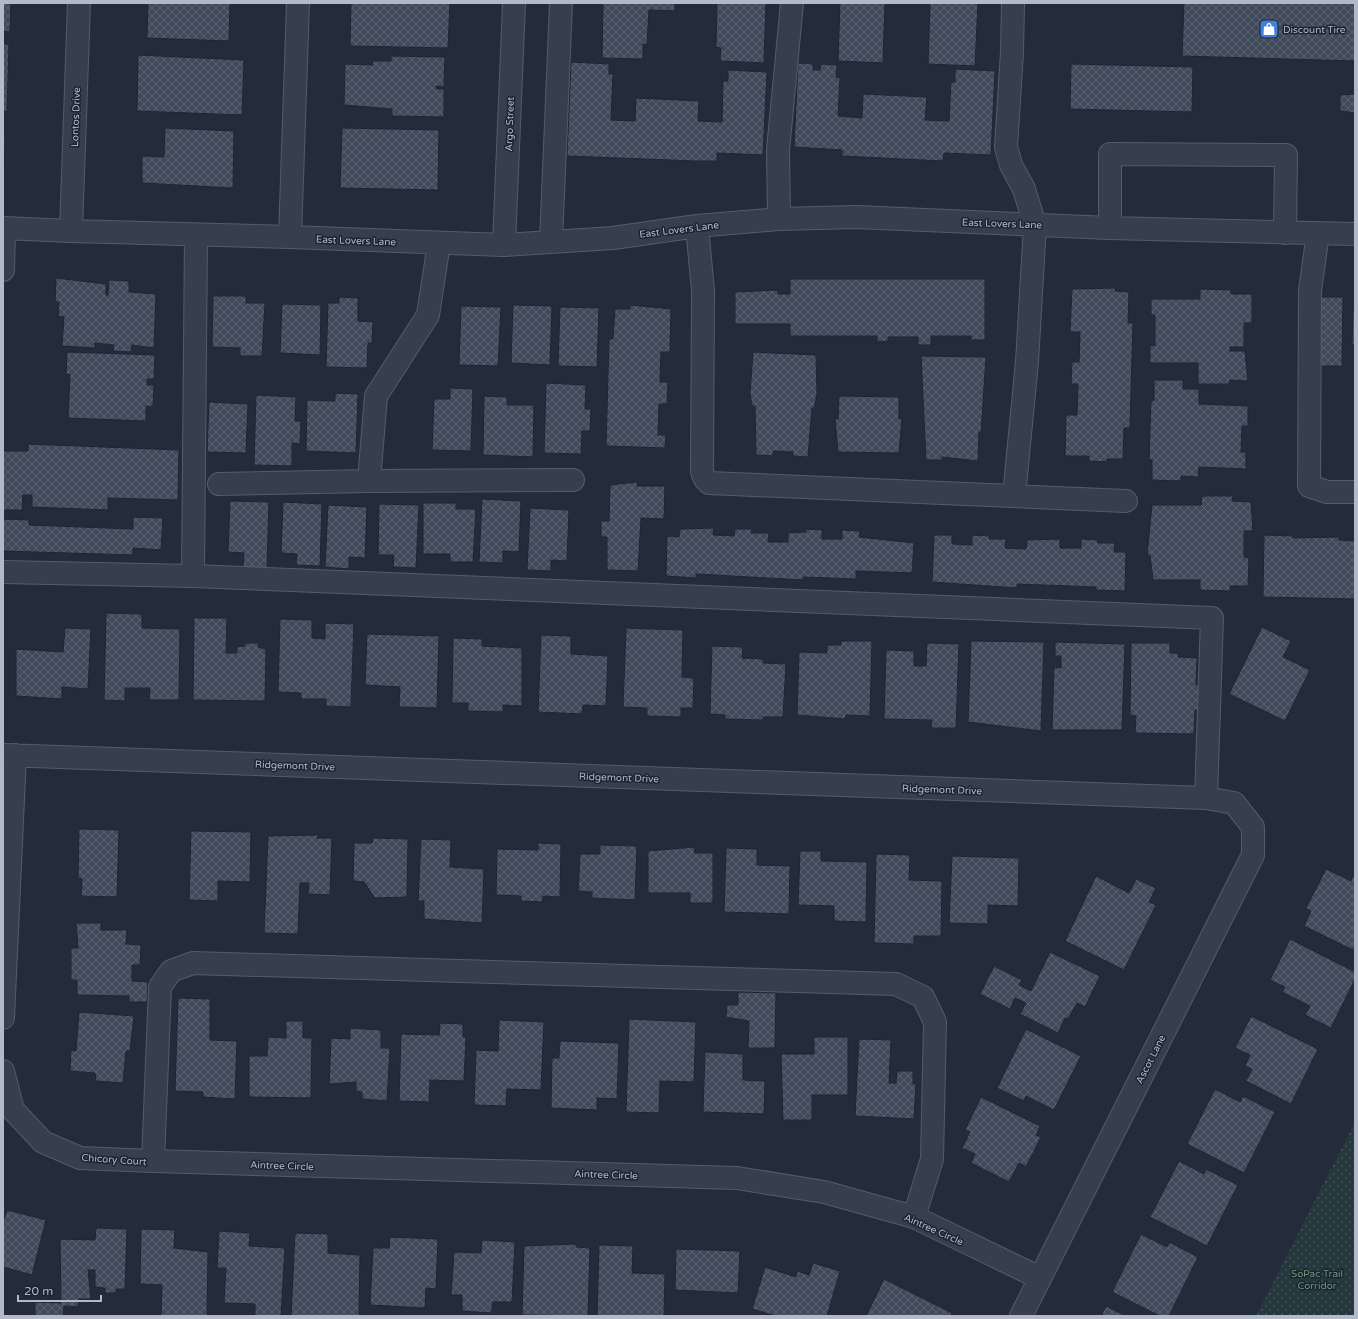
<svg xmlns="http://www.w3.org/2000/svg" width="1358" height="1319" viewBox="0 0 1358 1319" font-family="'Varela Round',sans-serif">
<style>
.grass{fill:url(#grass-dots)}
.building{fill:url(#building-cross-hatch);stroke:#1e2533}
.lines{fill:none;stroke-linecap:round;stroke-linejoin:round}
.minor-casing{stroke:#555c6a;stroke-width:24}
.minor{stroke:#373e4c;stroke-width:22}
.labels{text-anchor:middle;stroke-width:3;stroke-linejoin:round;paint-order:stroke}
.poi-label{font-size:10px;fill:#b3b9c8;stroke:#1c2331;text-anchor:start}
.street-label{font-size:10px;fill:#b3b9c8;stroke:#1c2331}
.park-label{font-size:10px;fill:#6a9878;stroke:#1c2331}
</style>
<defs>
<pattern id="grass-dots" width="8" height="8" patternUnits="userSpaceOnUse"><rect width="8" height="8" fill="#25383d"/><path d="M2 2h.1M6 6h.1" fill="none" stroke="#425358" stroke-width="1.8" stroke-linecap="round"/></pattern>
<pattern id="building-cross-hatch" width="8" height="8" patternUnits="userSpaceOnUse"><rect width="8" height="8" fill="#404a5b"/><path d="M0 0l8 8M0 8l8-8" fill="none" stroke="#596271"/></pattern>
</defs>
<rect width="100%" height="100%" fill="#242c3c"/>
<path class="grass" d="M1355,1122V1316H1256Z"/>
<path class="building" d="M3,3H11L10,32L3,31Z
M148,3H230L229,41L147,38Z
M351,3H450L448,48L350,46Z
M603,3H675V11L649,10L647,45L643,44V59L602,58Z
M717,3H766L764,63L720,61L721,48L716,47Z
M840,3H885L883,63L838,61Z
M930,3H978L975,66L928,64Z
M1184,3H1355V61L1182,56Z
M3,44H9L7,112L3,111Z
M138,55L244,60L242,115L137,111Z
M391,56L445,57L444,87L436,86L437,89H444V117L392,116V109L344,105L345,64L373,65L372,61H391Z
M571,62L609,64V74H613L611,120L635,121L636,98L699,101L698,121L722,122L723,81H728V70L767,72L763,155L717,153V161H696L567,156Z
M798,63L813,64V70H820L821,64L837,65L836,77L840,78L838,116L862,118L863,94L927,97L925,120L949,121L951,82H955V69L995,71L991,155L944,153L943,161L842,156V150L794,147Z
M1071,64L1193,67L1192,112L1070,109Z
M1355,94V113L1340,111V95Z
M165,128L234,131L233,188L142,183V156L164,157Z
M342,128L439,130L438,190L340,188Z
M3,139L5,140L4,177H3Z
M56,278L106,284V295H108L109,280L129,281V292L156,294L154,348L132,345L131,352L113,351L114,345L95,343V348L62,346L64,317L58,316L59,302H55Z
M790,279H985V340H971V336H931V345H918V337H888V341L877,342V336H790V324H735V292L778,290V294H790Z
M1116,288L1115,291L1129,292L1128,323H1133L1130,428H1124L1123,459H1107V462L1089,461V456H1065L1066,415H1077L1078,384H1071L1072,362H1079L1080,332H1070L1072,289Z
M1200,289L1231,290V294H1252V323H1244V347H1230V351H1245L1248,381L1230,380L1229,384H1198V363H1150V345L1155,346V315H1151V299H1200Z
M213,296H246V303H265L262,356H240V348L212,347Z
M339,297L358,298V321L373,322L372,343H368L367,368L326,367L328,303H339Z
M1315,297H1343L1342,366H1314Z
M282,304L321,305L320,355L280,353Z
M513,305L552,306L550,365L511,363Z
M630,305L671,309L670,352H661L660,382H668L667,404H659L658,435H666L665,448L606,446L609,339H613L615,309H630Z
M461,306L501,307L498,366L459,365Z
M560,307L599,308L597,367L558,366Z
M1353,310H1355V345H1352Z
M67,352L155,355L154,379H147V385H154L153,407L146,406V421L68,418L70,374L66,375Z
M753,352L816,355L817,394L814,408H812L808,457L793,456V452L773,451V456L756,455L755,406H752L750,393Z
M921,356L986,357L981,433L979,432L978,461L942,457V460H926Z
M1154,380H1183V389H1199V404L1248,406V426H1242L1241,452H1246V469L1199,467L1198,477L1181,476V481L1152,480V460H1149L1151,401L1154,400Z
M546,383L586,385L585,409H591L590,431H582L581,454L544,453Z
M450,388L473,389L471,451L432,450L434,399H450Z
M335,393L358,394L356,453L306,451L307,400L335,401Z
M256,395L296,397L295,421H301L300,444L292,443V466L254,465Z
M484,396L507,397V405H534L533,457L483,455Z
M839,396L899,397V419H902L899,453L838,452L835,419H838Z
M209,402L248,404L246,453L207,452Z
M28,444L179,450L178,500L108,498V510L32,507V495H23L22,510H3V451H28Z
M637,482V486H665L664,519L641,518L638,571L607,570V537H601V521H609L610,485Z
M1202,496H1233L1232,501L1251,502L1253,531H1244V557L1249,558L1248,586H1230V591L1200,590V580H1153L1150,555H1147L1152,505H1201Z
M482,499L521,501L519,552L503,551V563L479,562Z
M230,501L269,502L267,568H243L244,553L228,552Z
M283,502L322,504L320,566L296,565L297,554L281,553Z
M423,503H456V509H476L473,562H450V554H423Z
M379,504L419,505L416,568L393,567L394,555H378Z
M328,505L367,507L365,558L349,557V569L325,567Z
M530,508L569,510L567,561L551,560V571L527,570Z
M133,517L163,518L161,550L133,548V555L3,551V519L29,520V525L133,529Z
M714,528L713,535L734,536L735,529H752L751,533H769L768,542H788V533L806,532V529L822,530V539H842V530L860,531L859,537L914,543L912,573L856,571V579L803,577V580L696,574V578L666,576L667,536L679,537L680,529Z
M934,535H952V544L972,545V535L990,536L989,539H1006L1005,548L1026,549L1027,540L1060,539V548H1081V539L1097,540L1098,543H1115L1114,552H1126L1125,591L1096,590V587L1017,584V588L932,582Z
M1264,535L1293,536V538L1339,537V540L1355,541V599L1263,597Z
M106,613L142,614V628L180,629L179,700H149L150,688H125V701L104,700Z
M194,618H227L226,653H237V647L245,646V643H259L258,647L266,649L265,701L193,700Z
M280,619L312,620V638L325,639V623L354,624L351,707L326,706V699H301V693L278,692Z
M1262,627L1291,641L1283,657L1310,670L1285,721L1229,694Z
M65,628L91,629L88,689L62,687V699L16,696V649L63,652Z
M626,628L683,630L682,677L694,678L693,708H681V717L647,716V708L623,707Z
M367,634L439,636L437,708L399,707L400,687L365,685Z
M541,635L571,636V654L608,656L606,706L583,705L582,714L538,712Z
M453,638L482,639V646L522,648V706L503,705V712L468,711V703H452Z
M841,641H872L870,716L846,715L845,719L797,715L799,652L827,653V645H841Z
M971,641L1044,642L1041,731L968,722Z
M1055,642L1125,644L1122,730H1052L1054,667L1061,668V656H1055Z
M927,643L959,644L956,728H931L932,720L884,719L886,650L914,651V666H926Z
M1131,643H1170V653H1178V657L1197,658L1196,685H1200V710H1195L1194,734L1135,733L1136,716L1130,715Z
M712,646L743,647L742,658L763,659V663L786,664L783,717H763V720L725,719V715L710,714Z
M79,829L119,830L117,897L81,896L82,879L78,878Z
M191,831L251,832L250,882L218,881V901L189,900Z
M318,835L317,838H332L330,895L308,894L309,883H300L298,934L264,933L268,836Z
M373,838L408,839L407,897L375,898L364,882L353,881L354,843H372Z
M421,839L451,840L450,867L484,869L482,923L424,919V901H418Z
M538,843L561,844L560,897L543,896L542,902L521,901V896L496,895L497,849L538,850Z
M600,845L637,846L635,900L592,898V892L578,891L580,854H600Z
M695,847L694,853H713V903H690V893H648V851Z
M726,848L757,849V865L790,866L789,914L724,912Z
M800,851H821V861L867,862L866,922L834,921V906L798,905Z
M876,854L910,855L909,880L942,881L941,936H914V944L874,943Z
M952,856L1019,858L1018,906L988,905V924L949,923Z
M1326,869L1351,881L1353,876L1355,877V946L1353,950L1304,926L1311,911L1306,908Z
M1096,876L1129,893L1136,879L1156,888L1149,902L1156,905L1124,970L1065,941Z
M76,923H101V930H127L126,944L141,945L140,965H132V981L148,982L147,1002H129V996L77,995V980H71V948H78Z
M1290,939L1355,972V979L1331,1028L1305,1015L1310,1006L1282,992L1285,987L1270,980Z
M1050,952L1100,976L1085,1007L1077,1003L1068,1019L1065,1018L1058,1033L1020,1014L1026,1003L1015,998L1010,1009L980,994L994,966L1022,980L1019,985L1031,991Z
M738,992L776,993L775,1048H748L749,1021L726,1017L727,1005H738Z
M178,998L210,999V1040L237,1041L235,1099L203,1097V1092L175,1091Z
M79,1012L134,1016L130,1051H126L123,1083L96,1081L95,1073L70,1071L71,1050L76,1051Z
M1251,1016L1318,1049L1291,1104L1246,1081L1252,1069L1245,1066L1250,1055L1235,1048Z
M629,1019L696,1022L694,1082L660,1081L659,1113L626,1112Z
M499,1020L544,1022L541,1090L507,1089L506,1106L474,1105L476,1050L498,1051Z
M286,1021H303V1038H312L311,1098L249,1097V1056H267L268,1037L286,1038Z
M440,1023L463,1024V1037H466L464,1081L430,1080L429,1102L399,1101L401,1034L439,1035Z
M350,1028L381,1030V1048H390L387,1101L362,1099V1092L356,1091V1082L329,1084L331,1038L350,1039Z
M1026,1029L1081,1056L1054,1110L1026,1096L1024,1101L997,1088Z
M814,1037H848V1095H812V1120H783L781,1054H814Z
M859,1039L891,1040L889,1083H896L897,1071H913V1084H916L914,1119L855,1116Z
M560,1041L619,1043L617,1099L597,1098V1110L551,1108L552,1058H559Z
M705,1052L743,1054V1080L765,1081L764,1114L703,1112Z
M1215,1089L1240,1102L1243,1096L1275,1112L1244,1173L1187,1144Z
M981,1097L1040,1126L1036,1135L1041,1137L1026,1167L1019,1163L1009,1182L971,1163L975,1154L962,1148L970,1132L965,1130Z
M1179,1161L1204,1174L1206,1169L1238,1185L1207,1246L1150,1217Z
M7,1210L46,1220L32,1275L3,1267V1223Z
M96,1228L127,1229L125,1289H116V1293H105V1288L95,1287V1270H88L91,1299H79L78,1307L64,1306L63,1316H35V1302L61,1303L60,1239L95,1240Z
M141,1229L175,1230L174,1248L208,1252L207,1316H161L162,1285L140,1284Z
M219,1231L250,1233L249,1246L285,1248L281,1316H255V1304L224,1303L226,1268H217Z
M295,1233L328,1234V1253L360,1255L359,1316H291Z
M1141,1234L1167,1247L1169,1242L1198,1257L1169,1316H1160L1112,1292Z
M390,1237L438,1239L436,1289L426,1288L425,1308L370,1305L373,1248H389Z
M482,1240L515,1242L512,1302H493L491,1313L462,1311V1295H451L454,1252L481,1253Z
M576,1244V1247L590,1248L588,1316L522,1315L524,1246Z
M599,1245L633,1246L632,1273L665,1274L664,1316H597Z
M676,1249L740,1251L738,1293L675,1290Z
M813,1263L840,1271L827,1316H776L752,1309L765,1267L796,1277L797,1271L809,1275Z
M884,1279L952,1313L950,1316H866Z
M1106,1306L1126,1316H1101Z"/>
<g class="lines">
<defs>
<path id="minor" d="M1013,3L1012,52L1006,147L1011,165L1024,189L1035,225L1027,362L1014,496
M779,219L778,150L792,3
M697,226L703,291L702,472L705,479L709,483L1126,501
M3,228L71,231L290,237L504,245L613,238L697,226L779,219L856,217L1110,228L1355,234
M1110,228V154L1286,155L1285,233
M71,231L79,3
M1318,233L1310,291L1309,486L1327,492H1355
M290,237L298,3
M551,242L561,3
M504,245L514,3
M3,270L4,228
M369,481L573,480
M219,484L369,481L376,396L428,315L439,243
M3,572L193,576L196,235
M193,576L1212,618L1206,798
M3,755L1206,798L1234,803L1253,827V855L1021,1316
M3,1018L15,755
M3,1071L13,1110L43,1142L80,1158L153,1161L737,1178L824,1192L914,1217L1040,1278
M153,1161L160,987L171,971L193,963L896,984L923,997L935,1022L932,1159L914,1217"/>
</defs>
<use href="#minor" class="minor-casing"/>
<use href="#minor" class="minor"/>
</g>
<defs>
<symbol id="shop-square" viewBox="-11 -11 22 22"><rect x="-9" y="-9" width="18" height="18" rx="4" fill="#3f7fe0" stroke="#1c2331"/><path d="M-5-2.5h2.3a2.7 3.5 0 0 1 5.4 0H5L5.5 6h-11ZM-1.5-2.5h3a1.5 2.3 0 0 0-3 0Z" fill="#fff"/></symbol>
</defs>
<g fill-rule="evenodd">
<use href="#shop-square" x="1258" y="18" width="22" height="22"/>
</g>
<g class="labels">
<g class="poi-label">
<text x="1283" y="33">Discount Tire</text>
</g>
<g class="street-label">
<text transform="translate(75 117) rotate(-88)" y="4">Lontos Drive</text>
<text transform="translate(509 124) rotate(-88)" y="4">Argo Street</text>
<text transform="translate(1002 223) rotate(2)" y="4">East Lovers Lane</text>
<text transform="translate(679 229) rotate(-7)" y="4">East Lovers Lane</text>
<text transform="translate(356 240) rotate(2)" y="4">East Lovers Lane</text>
<text transform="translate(295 765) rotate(2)" y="4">Ridgemont Drive</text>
<text transform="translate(619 777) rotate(2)" y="4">Ridgemont Drive</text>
<text transform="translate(942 789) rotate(2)" y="4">Ridgemont Drive</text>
<text transform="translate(1150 1059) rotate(-63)" y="4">Ascot Lane</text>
<text transform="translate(114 1159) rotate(4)" y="4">Chicory Court</text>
<text transform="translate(282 1165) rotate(2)" y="4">Aintree Circle</text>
<text transform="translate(606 1174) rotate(2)" y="4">Aintree Circle</text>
<text transform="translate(934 1229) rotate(24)" y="4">Aintree Circle</text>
</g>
<g class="park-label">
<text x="1317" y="1277">SoPac Trail<tspan x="1317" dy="12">Corridor</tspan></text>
</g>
</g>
<rect width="1358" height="1319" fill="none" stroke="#b3b9c8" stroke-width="8"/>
<path d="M18 1295v6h83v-6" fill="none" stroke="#b3b9c8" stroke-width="2"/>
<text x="24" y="1295" font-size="12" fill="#b3b9c8" stroke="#1c2331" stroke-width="3" paint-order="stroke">20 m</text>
</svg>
